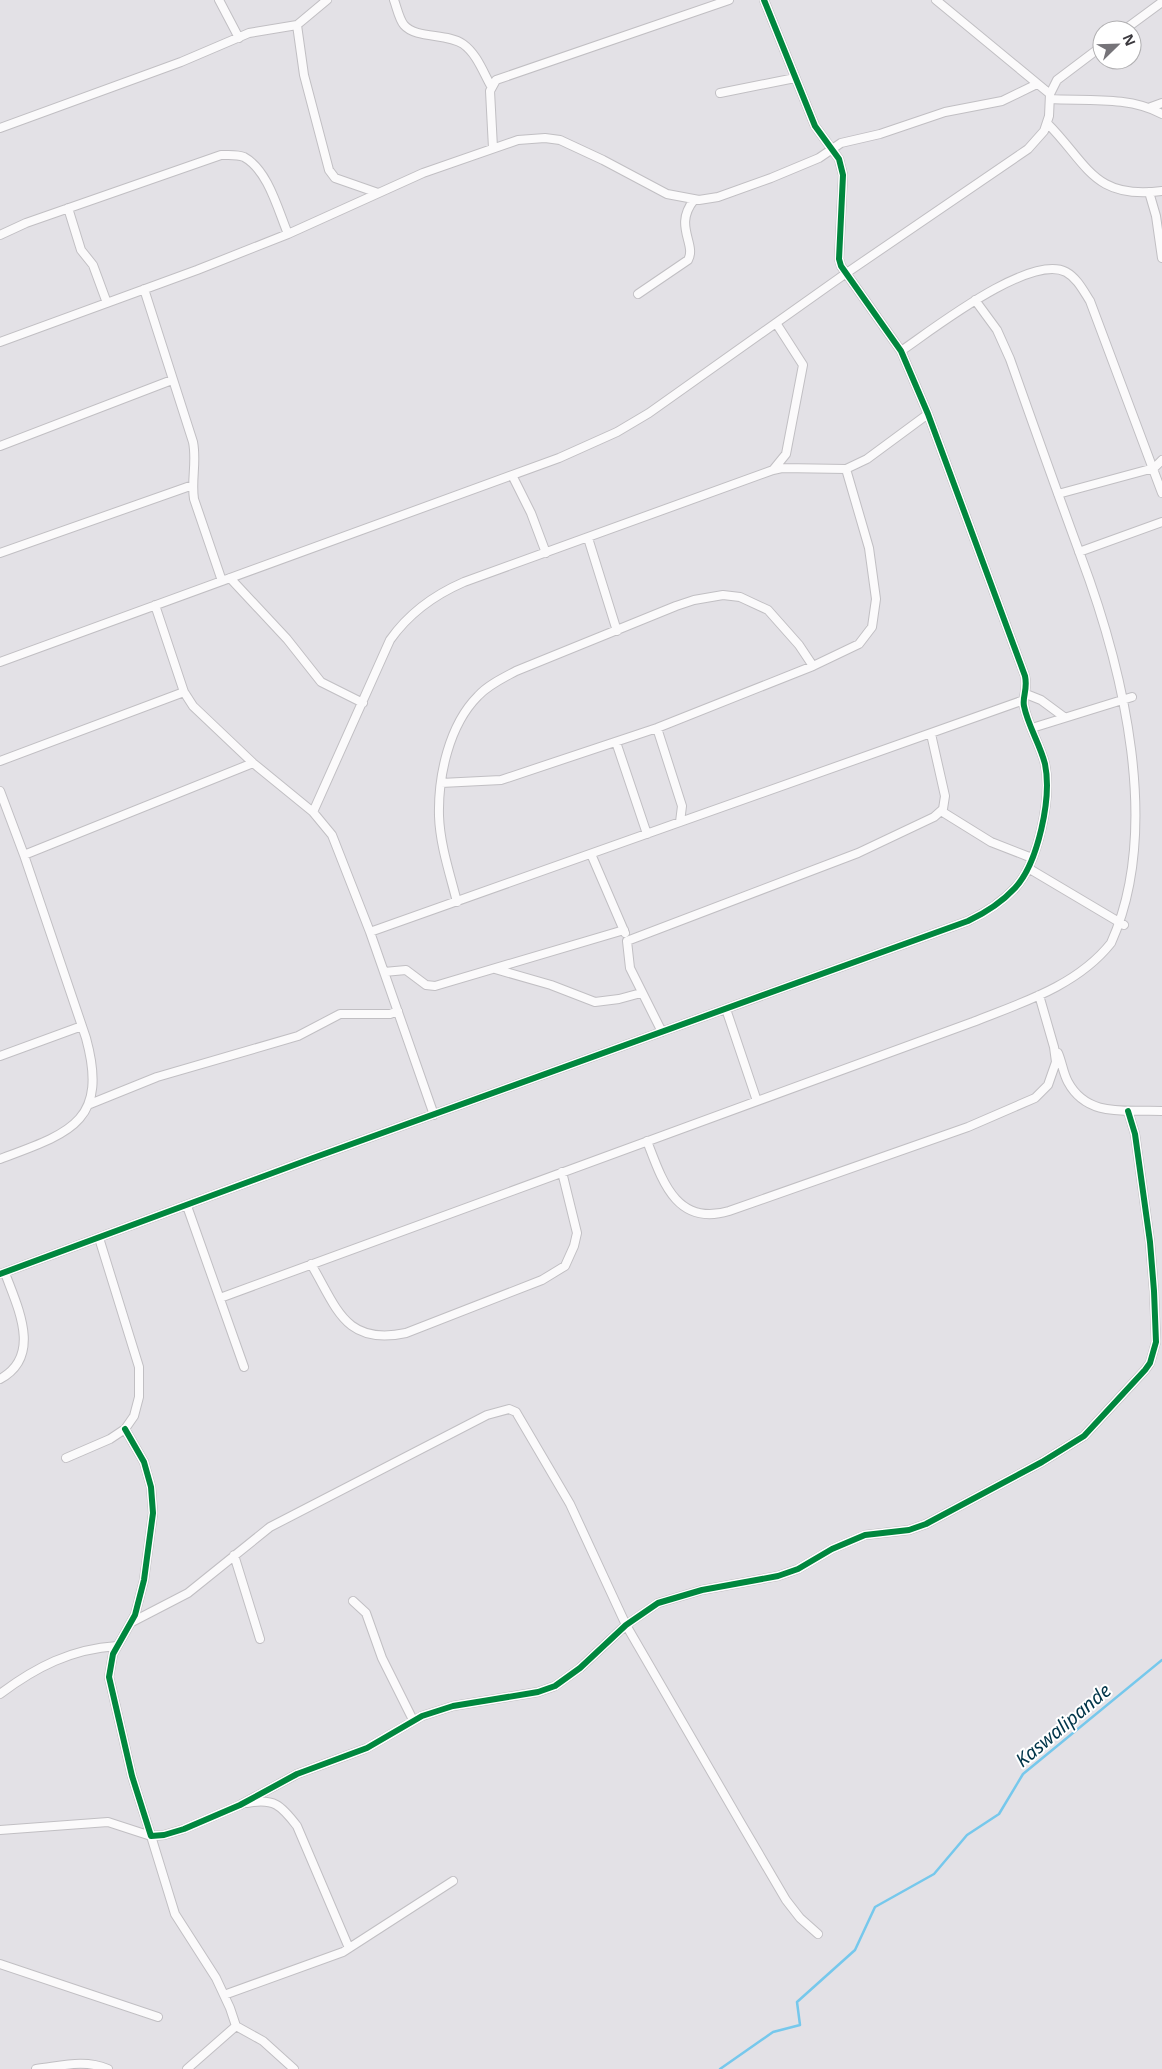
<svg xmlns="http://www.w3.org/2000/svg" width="1162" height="2069" viewBox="0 0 1162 2069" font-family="'Noto Sans',sans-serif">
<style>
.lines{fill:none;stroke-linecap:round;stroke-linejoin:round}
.stream{stroke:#76c8ec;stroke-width:2.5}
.minor-casing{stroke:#c1bfc3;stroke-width:10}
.minor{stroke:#fbfafb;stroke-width:8}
.cycleway-casing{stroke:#fff;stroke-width:9}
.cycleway{stroke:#00873e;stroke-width:6}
.labels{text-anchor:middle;stroke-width:4;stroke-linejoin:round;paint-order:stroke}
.water-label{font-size:19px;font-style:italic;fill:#003549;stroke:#fff}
</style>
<rect width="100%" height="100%" fill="#e3e1e6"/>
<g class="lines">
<path class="stream" d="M720,2069L773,2032L800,2025L797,2002L855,1950L875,1907L934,1874L967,1835L999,1814L1023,1774L1162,1660"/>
<defs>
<path id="minor" d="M219,0L239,38
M394,0C397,8 399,19 404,25C416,39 447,33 463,44C477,54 483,72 491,86
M936,0L1050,94
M297,25L304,75L329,170L335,178L378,193
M1124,30L1162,2
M720,93L795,78
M1050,99C1086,101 1130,96 1162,114
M1151,107L1162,103
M1047,123C1088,164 1093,200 1162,191
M0,128L181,62L249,33L297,25L327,0
M493,148L490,91L496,80L729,0
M1149,192L1156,216L1162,258
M68,208L81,250L93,265L107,303
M0,235L26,223L221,155C228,155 237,154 244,157C268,170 278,210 288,234
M144,289L193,442C197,462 191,480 194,499L222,581
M638,294L688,260C697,244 673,226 694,200
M0,342L197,270L288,234L423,173L518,140L545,138L560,140L603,160L667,194L699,200L718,197L771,178L819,158L841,143L880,134L945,112L1002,101L1037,84
M901,351C932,330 1030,253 1066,272C1077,278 1083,290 1090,301L1162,493
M0,446L172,380
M773,470L786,454L803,365L776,323
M512,475L531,513L546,553
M1058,494L1154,468L1162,460
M588,538L617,631
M1079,552L1162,522
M0,553L193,485
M230,578L287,639L321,682L363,703
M155,605L184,692L193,706L253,763L313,812L332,835L370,932L434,1115
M0,662L559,458L617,432L649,413L845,274L1028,149L1044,131L1049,116L1050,94L1057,80L1102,46
M1026,694L1041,700L1064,717
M657,728L682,806L680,822
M1032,728L1132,697
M616,742L647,834
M0,761L184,692
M441,783L501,780L657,728L813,666L859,644L872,627L876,599L869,548L846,469
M0,791L24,855L86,1038C109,1122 70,1133 0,1159
M941,811L991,842L1032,858
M313,812L390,640C409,613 434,595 464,582L773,470L782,468L846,469L867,459L928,414
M591,854L625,933
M24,855L253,763
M1028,868L1124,925
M457,902C450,874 440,845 439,816C438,776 449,725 478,696C488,685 503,678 516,671L676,606L694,600L723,595L740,597L768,610L799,645L813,666
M370,932L1024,700
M495,969L551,985L595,1002L619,999L641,993
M384,972L406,970L426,985L435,986L624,930
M726,1009L757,1101
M662,1032L630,968L627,941L858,853L934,817L943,809L945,796L931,734
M1058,1053C1062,1062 1063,1073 1068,1082C1088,1119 1128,1109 1162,1111
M0,1056L82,1026
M90,1104L157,1077L298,1036L340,1014H390L398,1011
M647,1141C662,1180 676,1227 729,1211L968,1127L1035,1098L1048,1085L1056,1062L1054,1047L1039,995
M187,1206L244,1367
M311,1264C337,1308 345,1346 406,1333L542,1280L565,1266L574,1246L577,1233L562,1172
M0,1274L313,1158L968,921C985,913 1002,902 1015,888C1038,863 1052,798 1045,764C1040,744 1028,726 1024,706C1022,697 1028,690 1025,676L928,414L901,351L841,266L839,259L843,175L839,159L815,126L764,0
M220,1298L973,1022C1021,1003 1077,986 1111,943C1162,830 1124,671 1080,554C1056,489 1033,424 1010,359L997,330L975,300
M0,1379C43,1356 17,1306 5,1273
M125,1429L144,1462L151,1487L153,1513L144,1580L135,1615L113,1654L109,1677L132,1776L151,1836L164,1835L184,1829L240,1805L297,1774L367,1748L422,1716L453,1706L538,1692L555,1686L580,1668L626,1625L658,1603L702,1590L778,1576L798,1569L832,1549L865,1535L909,1530L926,1524L1042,1462L1084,1436L1145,1370L1150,1363L1156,1342L1154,1291L1150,1242L1135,1134L1128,1111
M66,1458L110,1439L125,1429L134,1416L139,1397V1367L99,1238
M234,1555L260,1639
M353,1601L366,1613L382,1658L413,1720
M132,1622L188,1593L270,1527L487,1415L509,1409L516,1412L570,1504L626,1625L742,1825L786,1900L800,1918L818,1934
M0,1694C36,1667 71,1649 117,1646
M247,1803C274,1798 281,1805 297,1826L349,1948
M0,1830L108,1822L151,1836L175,1914L216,1978L230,2008L236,2026L263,2041L294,2069
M0,1964L158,2017
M224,1995L343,1952L453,1881
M36,2069C62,2066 84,2059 108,2069
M187,2069L236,2026"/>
</defs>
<use href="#minor" class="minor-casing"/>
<use href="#minor" class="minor"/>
<defs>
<path id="cycleway" d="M0,1274L313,1158L968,921C985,913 1002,902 1015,888C1038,863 1052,798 1045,764C1040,744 1028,726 1024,706C1022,697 1028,690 1025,676L928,414L901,351L841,266L839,259L843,175L839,159L815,126L764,0
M125,1429L144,1462L151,1487L153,1513L144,1580L135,1615L113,1654L109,1677L132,1776L151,1836L164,1835L184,1829L240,1805L297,1774L367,1748L422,1716L453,1706L538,1692L555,1686L580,1668L626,1625L658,1603L702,1590L778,1576L798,1569L832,1549L865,1535L909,1530L926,1524L1042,1462L1084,1436L1145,1370L1150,1363L1156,1342L1154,1291L1150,1242L1135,1134L1128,1111"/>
</defs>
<use href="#cycleway" class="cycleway-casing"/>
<use href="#cycleway" class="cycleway"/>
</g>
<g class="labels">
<g class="water-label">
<text transform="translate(1063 1725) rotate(-40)" y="7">Kaswalipande</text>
</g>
</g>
<g transform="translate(1117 45) rotate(67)"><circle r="24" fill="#ffffff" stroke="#b1b0b2"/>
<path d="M0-4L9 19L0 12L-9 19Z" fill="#767479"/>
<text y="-8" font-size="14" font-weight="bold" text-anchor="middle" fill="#3b393e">N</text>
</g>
</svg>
